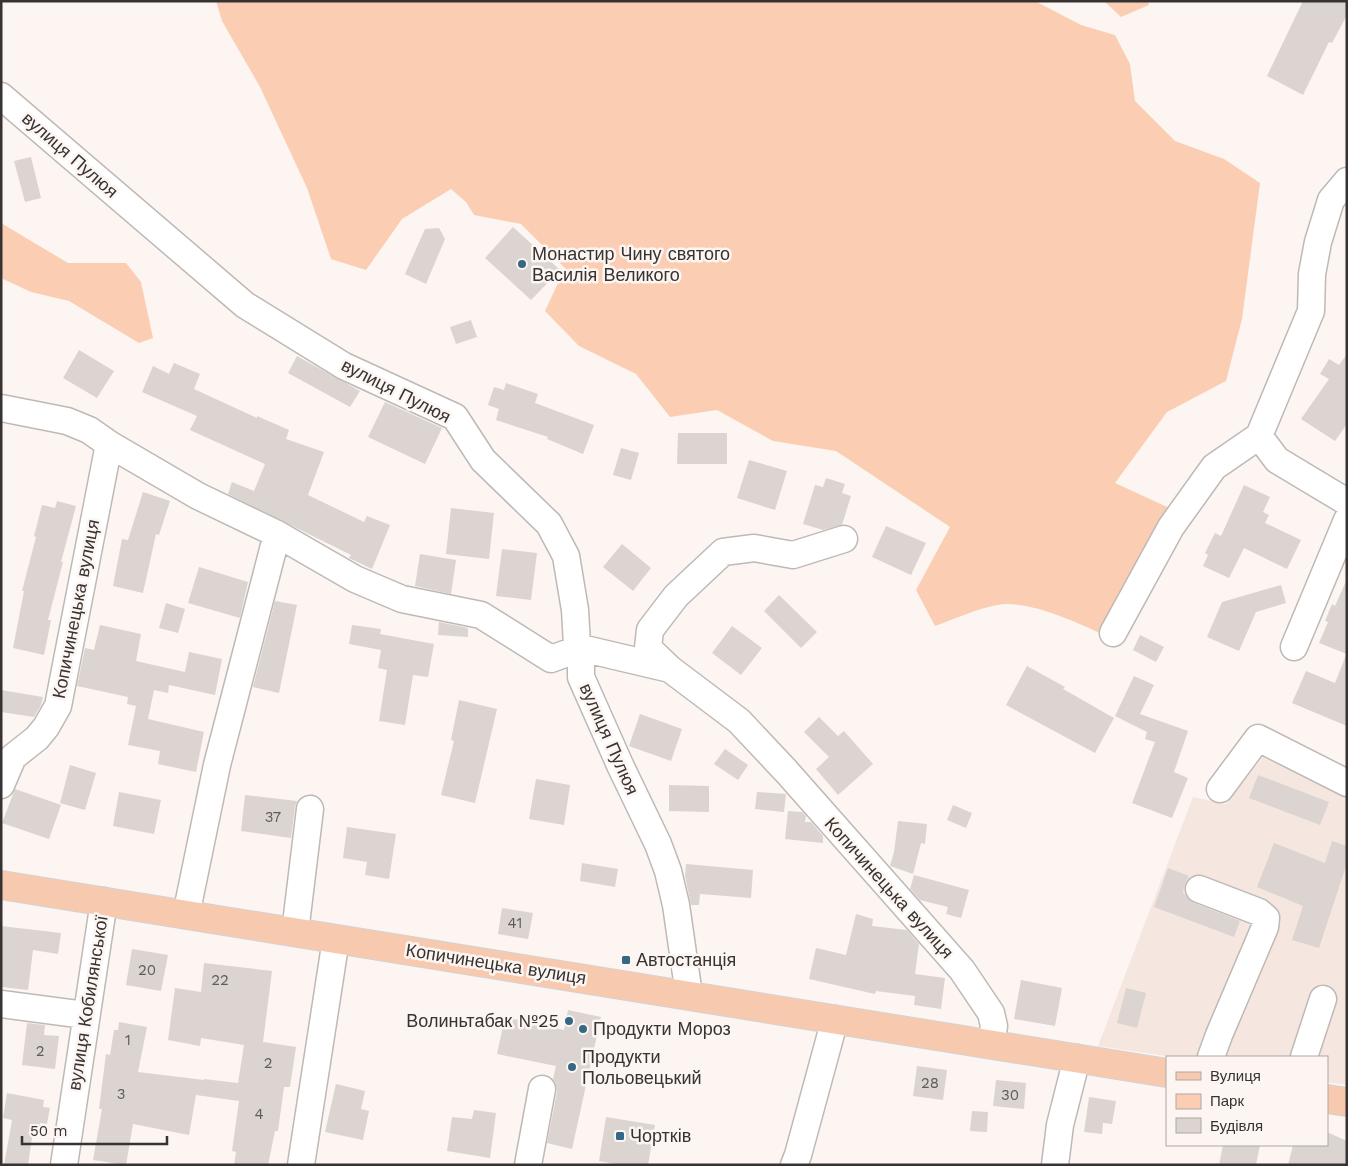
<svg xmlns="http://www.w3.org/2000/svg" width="1348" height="1166" viewBox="0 0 1348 1166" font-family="'Work Sans',sans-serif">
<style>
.built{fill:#f5e7df}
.green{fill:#fbceb3}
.building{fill:#dbd4d1}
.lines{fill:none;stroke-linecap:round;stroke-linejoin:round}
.minor-casing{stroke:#bfb9b5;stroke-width:29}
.major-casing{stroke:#d3d2d2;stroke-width:30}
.minor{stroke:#fff;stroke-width:26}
.major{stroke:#f7caaf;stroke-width:28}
.poi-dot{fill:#336984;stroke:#fcf5f1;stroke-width:2}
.labels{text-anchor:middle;stroke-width:5;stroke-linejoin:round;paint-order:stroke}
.number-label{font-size:15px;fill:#5f5b5a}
.street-label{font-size:18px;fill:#363332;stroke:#fcf5f1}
.poi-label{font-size:18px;fill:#363332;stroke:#fcf5f1;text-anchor:start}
</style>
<rect width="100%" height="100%" fill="#fcf5f1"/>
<path class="built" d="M1267,752L1347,791V1085L1327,1082V1057H1172L1098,1046L1193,797L1226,804Z"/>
<path class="green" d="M216,1H1035L1081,25L1115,35L1130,64L1135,101L1175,141L1224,159L1260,183L1242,319L1226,381L1167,412L1115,483L1176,511L1129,589L1100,633C1074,621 1025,599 997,605C976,609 955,619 935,626L916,590L950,527L836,451L773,441L717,410L670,417L636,374L579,346L545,311L565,268L521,224L474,215L466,202L451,189L402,219L366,270L331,259L307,188L260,87L222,21Z
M1104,1H1148L1149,5L1121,17Z
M1,223L68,263H126L141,282L153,338L139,343L69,301L31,292L1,278Z"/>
<path class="building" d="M1303,1H1347V15L1332,43L1329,42L1303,95L1267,76Z
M31,157L41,198L25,202L14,161Z
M513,227L560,270L531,300L485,258Z
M439,228L445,239L426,284L405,274L425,229Z
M471,320L477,337L456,344L450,327Z
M79,350L114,371L97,398L63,378Z
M1347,354V424L1335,441L1301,419L1329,379L1320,374L1329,359L1339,365Z
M297,356L360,391L350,407L288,373Z
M174,363L200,374L194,389L257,418V416L289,430L286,439L324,452L308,495L364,522L367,516L390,525L372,569L349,558L351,555L228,494L232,482L254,491L265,464L190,430L197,416L142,392L153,366L169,374Z
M506,383L538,394L535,403L594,425L583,454L547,439L548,437L496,420L499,409L488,405L494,387L504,390Z
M385,402L442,428L425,464L368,437Z
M678,433H727V464H677Z
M621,448L639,453L631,480L613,475Z
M749,460L787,471L775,510L737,498Z
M826,478L845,484L842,493L851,496L842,525L823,530L803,524L815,485L823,487Z
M1244,485L1270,497L1263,512L1269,515L1265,523L1301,540L1287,569L1244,548L1229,578L1203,566L1208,555L1205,553L1215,533L1221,536Z
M143,492L170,501L159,535L156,534L143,593L113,586L122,539L128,540Z
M57,501L76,506L61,562H63L48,620H51L44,655L13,648L24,591H22L36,537L34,536L42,505L55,508Z
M451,508L494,513L489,559L446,554Z
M886,526L926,543L911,575L872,557Z
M622,544L651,568L633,591L603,567Z
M502,549L537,553L531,600L496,596Z
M420,554L456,560L451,594L415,586Z
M199,567L248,582L240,618L188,603Z
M1347,579V654L1319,643L1328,622L1325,621L1332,604L1335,606Z
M1281,585L1286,603L1256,612L1239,651L1207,637L1222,602Z
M779,595L817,632L801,648L764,611Z
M275,601L297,605L279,693L253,687Z
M166,603L185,609L178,633L159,628Z
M439,622L468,628V637L438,635Z
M100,625L141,634L136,661L185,672L189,652L222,659L215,695L169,685L168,693L154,690L148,719L204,732L196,772L158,764L160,751L128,745L136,706L127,704L128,697L77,686L85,648L94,650Z
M352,625L381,629L380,634L434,644L428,677L413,675L405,725L379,721L387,670L378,668L381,650L349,644Z
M732,626L762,648L741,675L712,653Z
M1140,635L1164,647L1156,662L1133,650Z
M1346,655L1347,726L1292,703L1306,671L1335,683Z
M1027,666L1065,687L1063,689L1114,718L1095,753L1006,705Z
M1134,676L1154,685L1140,714L1188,731L1174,772L1188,778L1172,818L1132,803L1155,742L1145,739L1147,732L1115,716Z
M1,690L43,697L41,705L34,717L1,712Z
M459,700L497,709L475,803L441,795L454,741L451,740Z
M640,714L682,729L671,761L629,746Z
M819,717L838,736L844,731L873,764L838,795L816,769L829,757L804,732Z
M725,749L748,765L738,780L714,764Z
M70,765L96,773L85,810L60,803Z
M1258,775L1329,802L1320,825L1249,798Z
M536,779L570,785L564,825L529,819Z
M669,785L709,786V812L669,811Z
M15,789L61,805L49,839L2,823Z
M119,792L161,800L154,834L113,826Z
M757,792L786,794L784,812L755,809Z
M245,795L297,801L295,807L291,838L241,831Z
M953,805L972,813L966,828L947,820Z
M788,811L802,812L806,816L805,822H811L823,836V843L785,839Z
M898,821L927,824L925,844L921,843L913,874L890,866L894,852Z
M347,827L396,834L389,879L365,875L367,862L343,858Z
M1332,841L1347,846V863L1319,948L1292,940L1303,906L1257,887L1274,843L1325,863Z
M582,863L618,869L615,887L580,881Z
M686,864L753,870L751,898L700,894L699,905H691L685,876Z
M1168,868L1189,876L1185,884L1183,892L1188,899L1194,903L1240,921L1234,937L1154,907Z
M914,875L969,890L961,918L946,914L948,907L920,900L910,889Z
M502,908L533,913L528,939L498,934Z
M856,914L873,919L872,926L907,930L919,944L915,974L945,978L941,1009L914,1005L915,996L876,991L875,994L809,979L816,948L846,955Z
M1,926L61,933L58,954L33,950L28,990L1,987Z
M132,949L168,955L161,991L126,985Z
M204,963L272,971L263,1042L296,1047L290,1087H284L278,1131H275L268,1165H234L236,1152L232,1151L239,1101L196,1095L189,1135L133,1124L126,1165L93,1160L102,1109H99L106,1054L110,1055L114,1030H118L119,1022L147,1027L138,1072L204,1080V1079L238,1083L244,1045L201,1038L200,1046L168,1040L175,988L201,992Z
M1021,980L1062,988L1055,1026L1014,1019Z
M1126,988L1146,993L1137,1028L1117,1023Z
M568,1010L601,1017L572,1149L547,1143L557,1092L556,1084L553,1079L556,1066L497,1054L505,1017L564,1030Z
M27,1023L45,1025L44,1035L59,1036L55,1069L22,1065Z
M917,1066L947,1070L943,1100L913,1096Z
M996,1080L1026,1083L1024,1109L993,1106Z
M336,1084L365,1091L361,1109L369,1111L363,1140L325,1132Z
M7,1093L44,1100L43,1107L50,1108L47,1124L40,1123L39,1132L33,1131L28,1165H4L12,1120L3,1118Z
M1089,1097L1116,1101L1112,1124L1103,1123L1102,1134L1084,1132Z
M474,1110L496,1113L490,1158L447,1151L452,1117L472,1119Z
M972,1111L988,1112L987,1132L970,1131Z
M606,1117L655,1125L648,1165H621L599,1161Z
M1327,1132L1347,1141V1165H1288L1293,1145H1327Z
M1223,1145H1260L1256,1165H1219Z"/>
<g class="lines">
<defs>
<path id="minor" d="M1,96L245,305L344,366L455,417L483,460L549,524L566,556L575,610L577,645L581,648V677L620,765L658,844L668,871L676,905L689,995
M1347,181L1331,200L1318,242L1312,274L1311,311L1259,436L1277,460L1347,502
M1,408L67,421L89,430L109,444L198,496L277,534L355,579L402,599L481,615L551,659L581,648L670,669L739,721L786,771L962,970L991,1013L994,1026L991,1044
M1113,633L1171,527L1214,467L1259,436
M1294,647L1347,520
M670,669L648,648L650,630L676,596L723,552L754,548L793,555L844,539
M1,785L13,757L37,738L46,727L58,706L109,444
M1220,789L1258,738L1347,783
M1199,889L1259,912L1266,918L1265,927L1219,1035L1211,1057
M186,915L217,765L277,534
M295,932L310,809
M1,1004L85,1015
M1304,1057L1323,999
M64,1165L104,901
M301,1165L336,939
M528,1165L542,1089
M794,1165L798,1155L835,1019
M1055,1165L1060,1125L1077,1058"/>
<path id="major" d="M1,885L1167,1073
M1327,1099L1347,1102"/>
</defs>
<use href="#minor" class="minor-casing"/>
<use href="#major" class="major-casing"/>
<use href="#minor" class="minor"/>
<use href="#major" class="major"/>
</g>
<g class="poi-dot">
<circle cx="522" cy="264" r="5"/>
<rect x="621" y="955" width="10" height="10" rx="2.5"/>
<circle cx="569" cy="1021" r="5"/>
<circle cx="583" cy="1029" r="5"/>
<circle cx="572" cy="1067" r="5"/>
<rect x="615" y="1131" width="10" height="10" rx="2.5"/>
</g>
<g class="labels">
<g class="number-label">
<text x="273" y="822">37</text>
<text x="515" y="928">41</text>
<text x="147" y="975">20</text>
<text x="220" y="985">22</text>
<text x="128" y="1045">1</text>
<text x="40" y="1056">2</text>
<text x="268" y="1068">2</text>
<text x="930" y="1088">28</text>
<text x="121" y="1099">3</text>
<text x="1010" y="1100">30</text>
<text x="259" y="1119">4</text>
</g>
<g class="street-label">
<text transform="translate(70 155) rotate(41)" y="6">вулиця Пулюя</text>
<text transform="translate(396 391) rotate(27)" y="6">вулиця Пулюя</text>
<text transform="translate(76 609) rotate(-79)" y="6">Копичинецька вулиця</text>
<text transform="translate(609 739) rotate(66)" y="6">вулиця Пулюя</text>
<text transform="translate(889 888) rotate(48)" y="6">Копичинецька вулиця</text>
<text transform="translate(496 964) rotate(9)" y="6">Копичинецька вулиця</text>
<text transform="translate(88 1003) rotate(-81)" y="6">вулиця Кобилянської</text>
</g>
<g class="poi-label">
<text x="532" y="260">Монастир Чину святого<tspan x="532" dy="21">Василія Великого</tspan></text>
<text x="636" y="966">Автостанція</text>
<text x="559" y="1027" text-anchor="end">Волиньтабак №25</text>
<text x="593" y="1035">Продукти Мороз</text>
<text x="582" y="1063">Продукти<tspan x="582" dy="21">Польовецький</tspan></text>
<text x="630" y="1142">Чортків</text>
</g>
</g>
<rect width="1348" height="1166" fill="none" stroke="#363332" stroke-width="5"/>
<rect x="1166" y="1056" width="162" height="90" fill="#fcf5f1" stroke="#ada7a5"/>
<rect x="1176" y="1072" width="25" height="8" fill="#f7caaf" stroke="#ada7a5"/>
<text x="1210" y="1081" font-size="15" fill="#363332">Вулиця</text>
<rect x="1176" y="1094" width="25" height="15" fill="#fbceb3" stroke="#ada7a5"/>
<text x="1210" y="1106" font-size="15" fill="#363332">Парк</text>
<rect x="1176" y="1118" width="25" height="15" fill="#dbd4d1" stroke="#ada7a5"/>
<text x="1210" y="1131" font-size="15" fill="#363332">Будівля</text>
<path d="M22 1136v8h145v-8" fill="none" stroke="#363332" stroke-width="2.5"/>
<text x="30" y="1136" font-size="15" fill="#363332" stroke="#fcf5f1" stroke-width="4" paint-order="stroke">50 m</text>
</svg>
